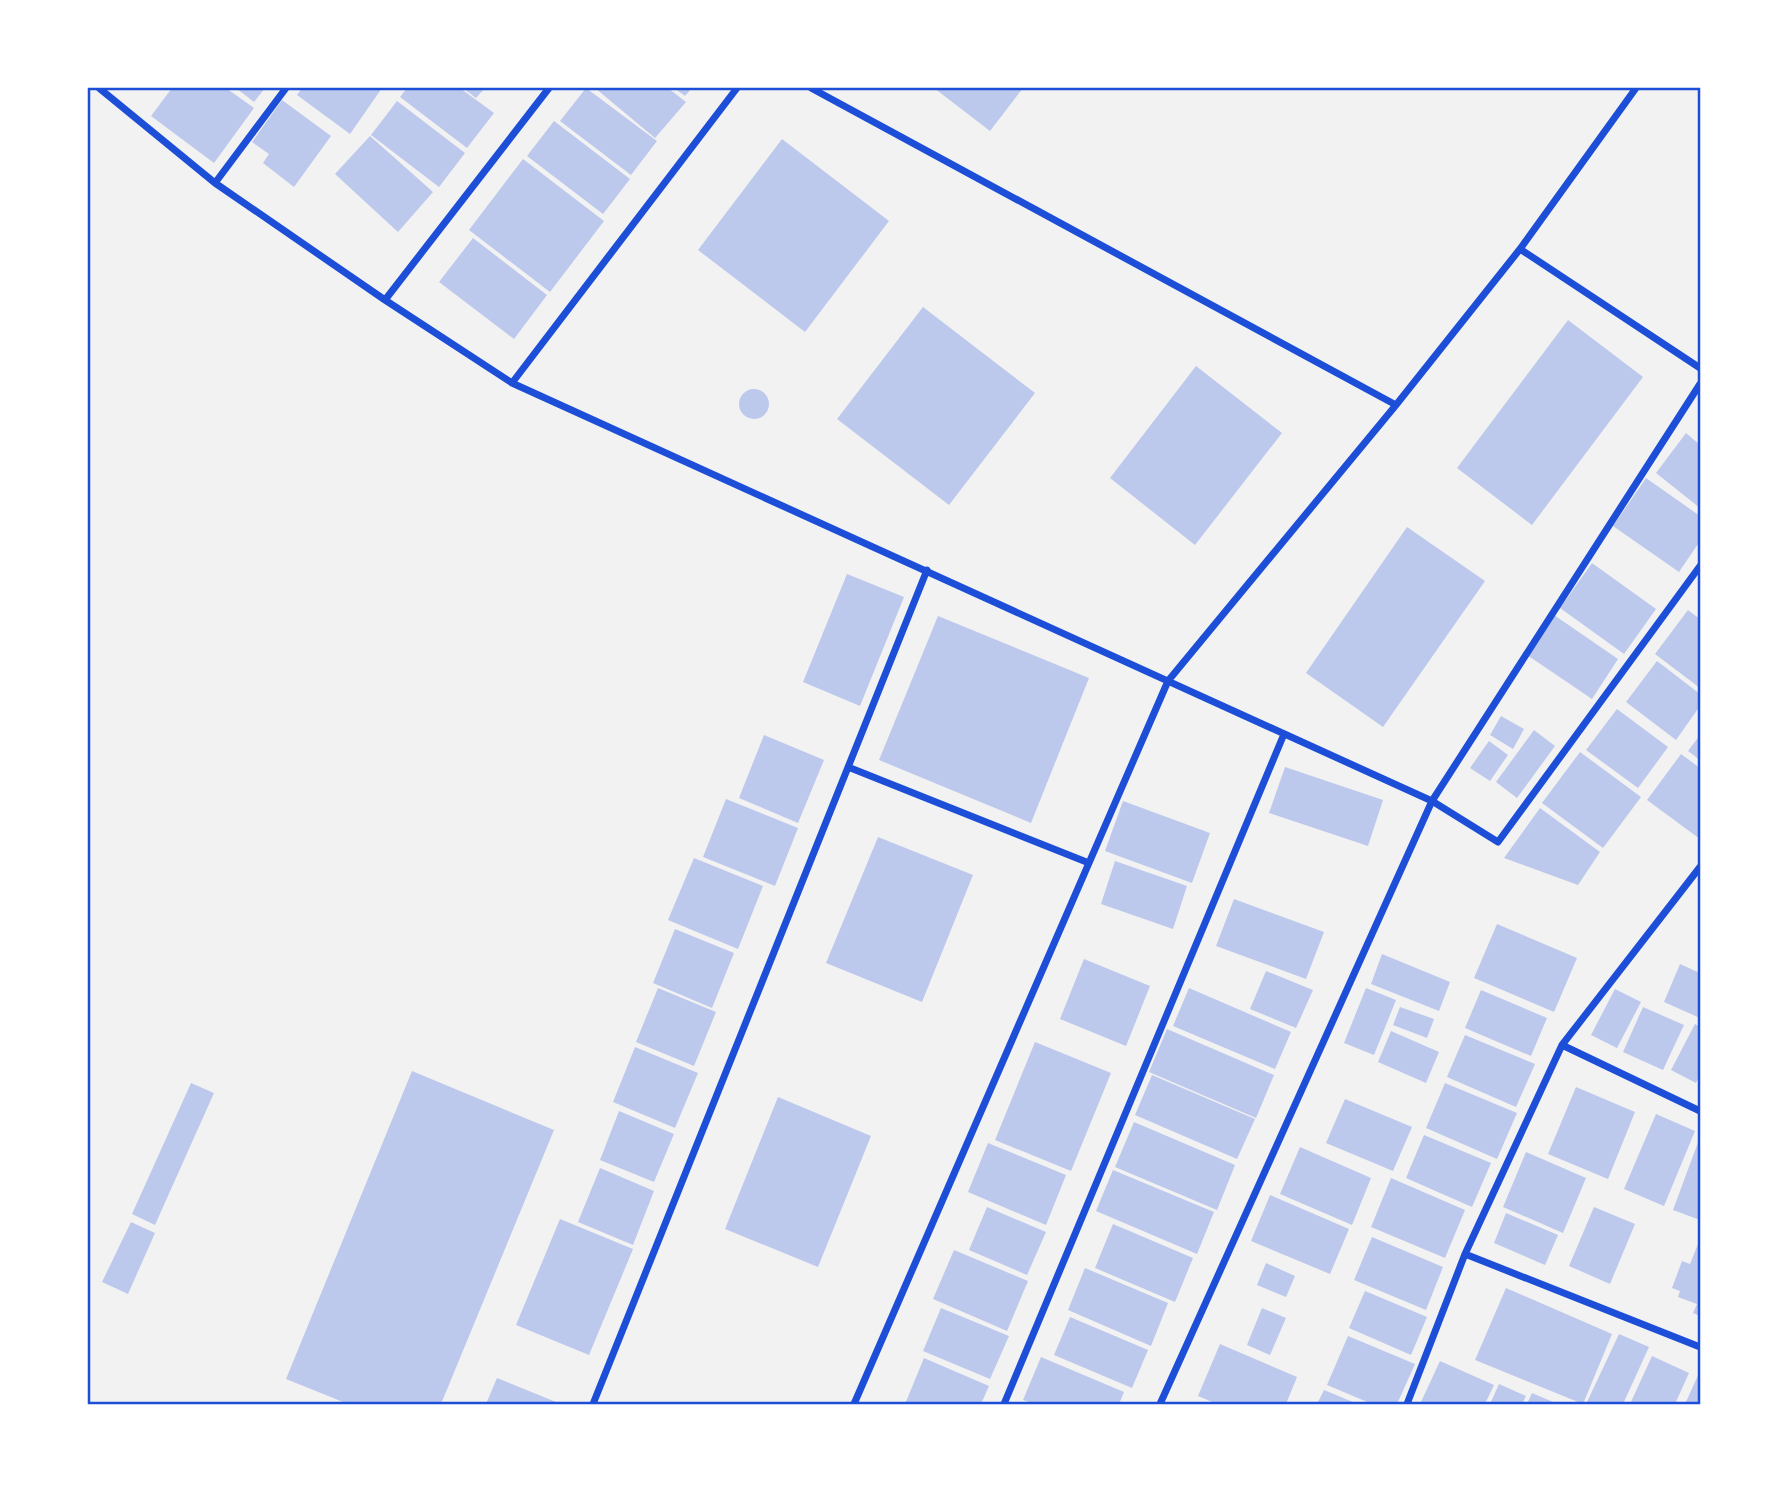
<svg xmlns="http://www.w3.org/2000/svg" width="1788" height="1492" viewBox="0 0 1788 1492" font-family="'Alegreya Sans',sans-serif">
<style>
.building{fill:#bdc9ec}
.lines{fill:none;stroke-linecap:round;stroke-linejoin:round}
.minor{stroke:#1d4ed8;stroke-width:7}
.neatline{fill:none;stroke:#1d4ed8;stroke-width:2.5}
</style>
<rect width="100%" height="100%" fill="#f2f2f2"/>
<path class="building" d="M172,88H226L254,108L214,163L151,116Z
M236,88H265L254,102Z
M302,88H382L350,134L297,95Z
M407,88H460L494,113L467,148L400,97Z
M463,88H485L476,98Z
M586,88L657,141L631,175L560,121Z
M595,88H668L686,102L655,138Z
M674,88H692L685,96Z
M934,88H1023L990,131Z
M282,100L331,136L294,187L263,163L269,154L252,142Z
M397,101L465,153L439,187L371,135Z
M554,121L630,179L603,214L527,156Z
M370,136L433,192L398,232L335,174Z
M782,139L889,221L805,332L698,250Z
M523,159L604,221L550,292L469,230Z
M473,238L547,295L514,339L439,282Z
M923,307L1035,393L949,505L837,419Z
M1568,320L1643,377L1532,525L1457,468Z
M1196,366L1282,433L1195,545L1110,478Z
M739 404a15 15 0 1 1 30 0a15 15 0 1 1-30 0Z
M1686,433L1700,445V508L1656,473Z
M1646,478L1700,516V541L1679,572L1613,526Z
M1407,527L1485,581L1383,727L1306,673Z
M1592,563L1656,609L1624,654L1560,608Z
M847,574L904,597L860,706L803,682Z
M1688,610L1700,619V688L1655,654Z
M1554,615L1618,659L1592,699L1527,655Z
M938,616L1089,678L1031,823L879,760Z
M1657,661L1700,694V706L1676,740L1626,702Z
M1617,709L1668,747L1638,788L1586,750Z
M1501,716L1524,729L1513,749L1490,735Z
M1534,730L1555,746L1517,798L1496,782Z
M764,735L824,760L798,823L739,798Z
M1700,735V760L1688,751Z
M1489,741L1508,755L1490,781L1470,768Z
M1580,752L1641,797L1603,848L1542,803Z
M1681,754L1700,768V839L1647,800Z
M1285,767L1383,800L1368,846L1269,813Z
M726,799L798,828L775,886L703,857Z
M1123,801L1210,833L1192,883L1105,851Z
M1540,808L1600,852L1578,885L1504,858Z
M878,837L973,875L922,1002L826,963Z
M694,858L763,886L738,949L668,920Z
M1115,861L1187,886L1173,929L1101,904Z
M1234,899L1324,932L1306,979L1216,946Z
M1497,924L1577,958L1554,1012L1474,978Z
M675,929L734,953L712,1008L653,983Z
M1382,954L1450,982L1439,1011L1371,984Z
M1084,959L1150,986L1126,1046L1060,1019Z
M1680,964L1700,973V1018L1664,1002Z
M1266,971L1313,990L1296,1028L1250,1009Z
M658,988L716,1012L694,1066L636,1042Z
M1189,988L1291,1032L1275,1069L1173,1026Z
M1366,988L1396,1000L1374,1055L1344,1043Z
M1615,989L1641,1002L1617,1048L1591,1035Z
M1481,990L1547,1018L1531,1056L1465,1028Z
M1400,1007L1434,1019L1427,1038L1393,1025Z
M1643,1007L1684,1025L1663,1070L1623,1052Z
M1695,1024L1700,1027V1074L1696,1083L1671,1070Z
M1167,1029L1274,1075L1256,1118L1149,1072Z
M1391,1031L1439,1052L1426,1083L1378,1062Z
M1465,1035L1535,1064L1516,1107L1447,1077Z
M1035,1042L1111,1073L1071,1171L995,1140Z
M635,1047L698,1073L675,1128L613,1102Z
M412,1071L554,1130L441,1404H348L286,1379Z
M1152,1075L1255,1119L1237,1159L1135,1115Z
M191,1083L214,1093L155,1225L132,1214Z
M1445,1083L1517,1113L1497,1159L1426,1128Z
M1576,1087L1635,1112L1608,1179L1548,1154Z
M778,1097L871,1136L818,1267L725,1229Z
M1345,1099L1412,1127L1393,1171L1326,1143Z
M619,1111L674,1134L654,1182L600,1160Z
M1656,1114L1695,1131L1664,1206L1624,1189Z
M1134,1122L1235,1165L1217,1210L1115,1167Z
M1424,1135L1491,1163L1472,1207L1406,1178Z
M1700,1137V1220L1673,1210Z
M988,1143L1066,1175L1046,1225L968,1192Z
M1300,1147L1371,1178L1352,1225L1280,1194Z
M1526,1152L1586,1178L1563,1233L1503,1207Z
M600,1168L654,1191L633,1245L578,1222Z
M1113,1170L1214,1212L1197,1254L1096,1211Z
M1391,1178L1465,1210L1445,1258L1371,1227Z
M1270,1195L1349,1229L1330,1274L1251,1241Z
M987,1207L1046,1232L1027,1275L969,1250Z
M1594,1207L1635,1224L1610,1284L1569,1266Z
M1506,1213L1558,1235L1545,1265L1494,1243Z
M560,1219L633,1249L589,1355L516,1325Z
M131,1222L155,1233L128,1294L102,1282Z
M1113,1224L1193,1258L1175,1302L1095,1268Z
M1372,1237L1443,1267L1426,1310L1354,1280Z
M1700,1239V1316L1693,1313L1697,1304L1678,1297L1680,1291L1672,1288L1682,1261L1690,1264Z
M954,1250L1028,1281L1007,1331L933,1299Z
M1266,1263L1295,1276L1286,1297L1257,1285Z
M1085,1268L1168,1303L1151,1346L1068,1310Z
M1506,1288L1612,1334L1583,1404L1475,1360Z
M1365,1291L1427,1317L1411,1355L1349,1328Z
M941,1308L1009,1336L990,1379L923,1351Z
M1262,1308L1286,1318L1270,1355L1247,1345Z
M1070,1317L1148,1350L1132,1388L1054,1355Z
M1619,1334L1649,1347L1623,1404H1592L1587,1402Z
M1348,1336L1415,1364L1397,1404H1372L1327,1385Z
M1220,1344L1297,1377L1286,1404H1217L1198,1396Z
M1652,1356L1689,1373L1675,1404H1630Z
M1041,1357L1124,1392L1119,1404H1035L1023,1400Z
M924,1358L989,1386L981,1404H905Z
M1440,1361L1494,1385L1485,1404H1420Z
M1700,1371V1404H1685Z
M497,1378L561,1404H486Z
M1499,1384L1526,1396L1522,1404H1490Z
M1324,1390L1358,1404H1317Z
M1532,1393L1558,1404H1527Z"/>
<g class="lines">
<path class="minor" d="M99,88L215,183L385,300L512,383L1432,801L1498,842L1700,566
M811,88L1396,405
M215,183L286,88
M1520,249L1700,368
M385,300L549,88
M512,383L737,88
M848,767L1089,863
M1562,1045L1700,1111
M1465,1254L1700,1347
M593,1404L927,570
M854,1404L1168,681L1396,405L1520,249L1636,88
M1004,1404L1284,734
M1160,1404L1432,801L1700,384
M1407,1404L1465,1254L1562,1045L1700,867"/>
</g>
<rect width="1788" height="1492" fill="none" stroke="#ffffff" stroke-width="178"/>
<rect x="89" y="89" width="1610" height="1314" class="neatline"/>
</svg>
